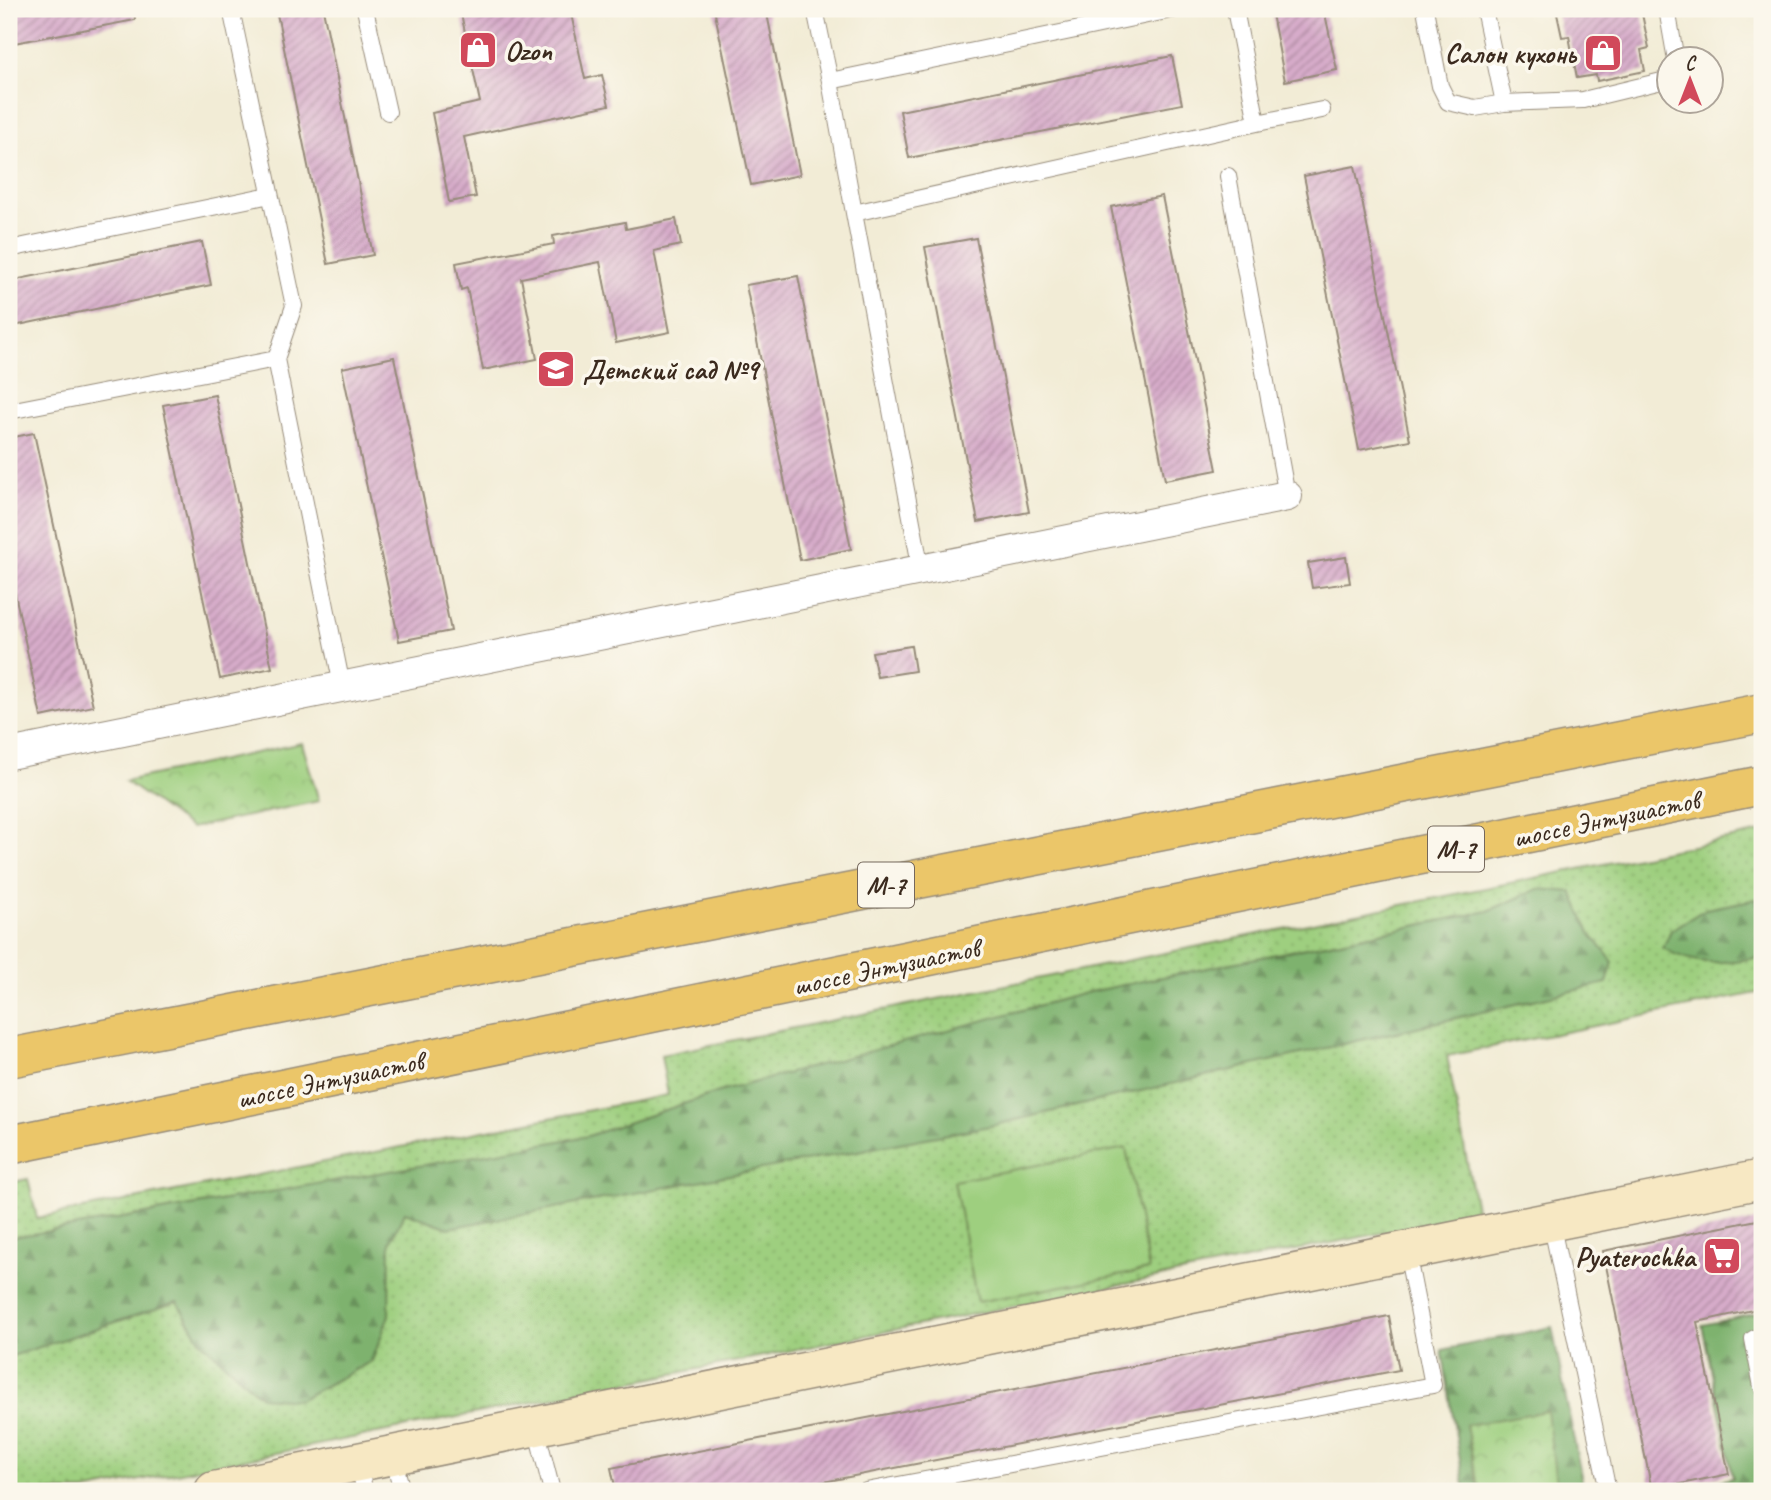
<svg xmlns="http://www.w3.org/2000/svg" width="1771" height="1500" viewBox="0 0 1771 1500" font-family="Caveat,sans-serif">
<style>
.grass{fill:url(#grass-dots);stroke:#6c7c4e;stroke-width:2}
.forest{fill:url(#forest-firs);stroke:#5c6e46;stroke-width:2}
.park{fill:url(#park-crowns);stroke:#6c7c4e;stroke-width:2}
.pitch{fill:#9ecf7f;stroke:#6c7c4e;stroke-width:2}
.building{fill:url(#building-hatch)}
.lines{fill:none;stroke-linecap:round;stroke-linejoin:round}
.lane-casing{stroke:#968b7a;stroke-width:18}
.street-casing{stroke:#968b7a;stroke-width:32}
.secondary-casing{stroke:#968b7a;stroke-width:41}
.highway-casing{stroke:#968b7a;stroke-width:41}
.lane{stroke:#fff;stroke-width:16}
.street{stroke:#fff;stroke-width:30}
.secondary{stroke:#f7e8c3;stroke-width:38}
.highway{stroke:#ebc669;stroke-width:38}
.labels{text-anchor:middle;stroke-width:7;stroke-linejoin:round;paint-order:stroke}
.shield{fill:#fbf7ec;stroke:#75685c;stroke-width:2}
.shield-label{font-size:26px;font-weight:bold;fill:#3b2a1e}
.poi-label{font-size:28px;font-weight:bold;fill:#3b2a1e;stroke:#fbf7ec;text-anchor:start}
.street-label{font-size:28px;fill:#3b2a1e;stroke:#fbf7ec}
</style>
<defs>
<pattern id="grass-dots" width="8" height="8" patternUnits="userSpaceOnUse" patternTransform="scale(1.75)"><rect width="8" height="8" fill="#9ecf7f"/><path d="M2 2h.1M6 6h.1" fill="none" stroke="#89b26d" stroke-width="1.8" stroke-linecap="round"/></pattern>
<pattern id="forest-firs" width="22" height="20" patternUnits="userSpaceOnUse" patternTransform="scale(1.75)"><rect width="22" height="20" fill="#7eb26e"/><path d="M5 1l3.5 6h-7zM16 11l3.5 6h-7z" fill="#68915a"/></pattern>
<pattern id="park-crowns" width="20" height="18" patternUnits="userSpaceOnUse" patternTransform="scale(1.75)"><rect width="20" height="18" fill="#9ecf7f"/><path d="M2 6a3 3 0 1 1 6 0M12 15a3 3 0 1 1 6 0" fill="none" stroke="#89b26d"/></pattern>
<pattern id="building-hatch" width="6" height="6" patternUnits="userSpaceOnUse" patternTransform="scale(1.75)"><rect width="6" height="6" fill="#d7acca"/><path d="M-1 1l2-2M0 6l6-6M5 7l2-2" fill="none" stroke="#b08ca3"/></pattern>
</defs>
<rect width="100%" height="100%" fill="#fbf7ec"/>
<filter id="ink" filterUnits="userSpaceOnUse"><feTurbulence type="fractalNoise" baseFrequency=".0143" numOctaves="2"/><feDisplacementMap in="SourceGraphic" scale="14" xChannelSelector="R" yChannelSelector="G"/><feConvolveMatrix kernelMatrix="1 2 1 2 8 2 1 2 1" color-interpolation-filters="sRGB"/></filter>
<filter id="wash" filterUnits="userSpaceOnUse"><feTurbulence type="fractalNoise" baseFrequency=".00686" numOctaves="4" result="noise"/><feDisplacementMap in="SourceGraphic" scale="28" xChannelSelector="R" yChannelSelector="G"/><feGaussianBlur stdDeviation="1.57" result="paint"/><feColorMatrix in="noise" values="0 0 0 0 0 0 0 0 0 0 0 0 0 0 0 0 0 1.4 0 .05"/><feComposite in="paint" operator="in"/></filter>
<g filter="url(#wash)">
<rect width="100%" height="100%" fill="#f2ecd6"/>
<path class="grass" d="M1762,832V992L1447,1056L1477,1214L85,1491H9V1183L28,1179L37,1218L668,1095L661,1055Z"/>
<path class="forest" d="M1538,889L1572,892L1590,933L1613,962L1607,983L990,1126L449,1228L405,1212L390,1242L389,1315L372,1361L299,1400L261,1397L201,1341L177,1302L9,1357V1238L588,1136L719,1092L1089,992L1488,911Z
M1762,898V957C1726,963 1696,968 1663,948L1671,930L1706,909Z
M1762,1312V1491H1666L1733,1478L1702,1325Z
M1552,1327L1584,1491H1465L1442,1350Z"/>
<path class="park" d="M302,743L319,801L191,828L125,781Z
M1547,1411L1557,1491H1479L1466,1425Z"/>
<path class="pitch" d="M1126,1148L1149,1270L977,1302L954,1181Z"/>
<g id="blocks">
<path class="building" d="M9,9H134L135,20L9,44Z
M276,9H323L373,255L328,264Z
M460,9H570L585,79L602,75L609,105L464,137L476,197L449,202L432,113L480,102Z
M714,9H766L800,175L751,185Z
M1271,9H1324L1337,70L1285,81Z
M1556,9H1641L1649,48L1641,50L1645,71L1597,81L1596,75L1577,78L1569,36L1562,37Z
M1172,56L1182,104L909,158L900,111Z
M1355,166L1410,440L1359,450L1304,176Z
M1162,196L1217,470L1165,480L1111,207Z
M676,219L681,245L654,251L670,332L616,343L600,262L521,278L537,359L483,370L467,288L461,290L456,263L554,244L553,236L625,222L626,229Z
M976,238L1029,512L978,522L925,247Z
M202,242L211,285L9,327V281Z
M798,276L851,549L800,560L746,285Z
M394,357L451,631L399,641L342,368Z
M215,395L272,668L220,679L163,405Z
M34,433L93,706L41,717L9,565V438Z
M1346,557L1350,583L1312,588L1308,563Z
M911,646L915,671L877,677L872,652Z
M1762,1219V1308L1697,1322L1729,1474L1652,1490L1603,1251Z
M1389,1316L1399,1370L777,1491H616L611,1468Z"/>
</g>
</g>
<g filter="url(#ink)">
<use href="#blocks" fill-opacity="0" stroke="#968b7a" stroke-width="2"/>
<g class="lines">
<defs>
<path id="lane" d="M231,9L294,306L276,359L342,686
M365,9L388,112
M815,9L830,81L1176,9
M1425,9L1440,86L1448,102L1475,108L1504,103
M1484,9L1504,103L1583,100L1670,79
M1667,9L1676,60
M830,81L854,213
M1257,123L1322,110
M1228,176L1287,496
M9,249L270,195
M9,411L276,359
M921,570L854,213L1257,123L1235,9
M1551,1222L1608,1491
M1762,1334L1753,1339L1762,1387
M536,1428L552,1491
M393,1456L402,1491
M360,1463L364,1491
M866,1491L1433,1385L1407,1252"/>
<path id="street" d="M9,754L1287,496"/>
<path id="secondary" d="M214,1491L1762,1179"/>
<path id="highway" d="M9,1058L1762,713
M9,1145L1762,785"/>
</defs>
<use href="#lane" class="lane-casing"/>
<use href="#street" class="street-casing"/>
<use href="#secondary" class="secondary-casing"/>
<use href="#highway" class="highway-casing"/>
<use href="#lane" class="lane"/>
<use href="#street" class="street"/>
<use href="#secondary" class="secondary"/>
<use href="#highway" class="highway"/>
</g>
</g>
<defs>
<symbol id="shop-square" viewBox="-11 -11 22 22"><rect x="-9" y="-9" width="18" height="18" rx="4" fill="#d1495b" stroke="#fbf7ec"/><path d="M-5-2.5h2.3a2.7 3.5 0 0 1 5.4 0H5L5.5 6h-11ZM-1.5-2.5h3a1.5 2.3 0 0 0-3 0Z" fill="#fff"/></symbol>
<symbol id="school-square" viewBox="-11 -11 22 22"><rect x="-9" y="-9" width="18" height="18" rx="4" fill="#d1495b" stroke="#fbf7ec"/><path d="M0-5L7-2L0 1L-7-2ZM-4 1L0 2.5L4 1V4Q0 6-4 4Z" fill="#fff"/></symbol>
<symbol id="supermarket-square" viewBox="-11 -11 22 22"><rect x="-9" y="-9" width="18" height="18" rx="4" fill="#d1495b" stroke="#fbf7ec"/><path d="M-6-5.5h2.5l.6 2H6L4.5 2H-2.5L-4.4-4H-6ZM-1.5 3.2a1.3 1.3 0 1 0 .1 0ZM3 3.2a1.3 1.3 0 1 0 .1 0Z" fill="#fff"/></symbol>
</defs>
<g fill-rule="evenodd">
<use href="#shop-square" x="456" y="28" width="44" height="44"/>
<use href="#shop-square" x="1581" y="31" width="44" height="44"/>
<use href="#school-square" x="534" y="347" width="44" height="44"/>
<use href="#supermarket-square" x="1700" y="1234" width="44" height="44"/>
</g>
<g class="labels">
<g class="shield">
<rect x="1428" y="826.5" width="56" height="45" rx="5"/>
<rect x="858" y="862.5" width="56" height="45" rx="5"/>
</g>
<g class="shield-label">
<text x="1456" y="858">М-7</text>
<text x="886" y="894">М-7</text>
</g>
<g class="poi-label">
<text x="505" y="60">Ozon</text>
<text x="1576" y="63" text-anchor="end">Салон кухонь</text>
<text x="583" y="379">Детский сад №9</text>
<text x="1695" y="1266" text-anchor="end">Pyaterochka</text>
</g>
<g class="street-label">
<text transform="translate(1606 818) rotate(-12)" y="10">шоссе Энтузиастов</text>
<text transform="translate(886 966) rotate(-12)" y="10">шоссе Энтузиастов</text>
<text transform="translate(330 1079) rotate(-12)" y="10">шоссе Энтузиастов</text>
</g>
</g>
<rect width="1771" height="1500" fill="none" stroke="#fbf7ec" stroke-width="35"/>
<g transform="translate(1690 80)"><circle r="33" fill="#fbf7ec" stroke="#aea59a" stroke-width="2"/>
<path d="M0-5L12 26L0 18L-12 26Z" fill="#d1495b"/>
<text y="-10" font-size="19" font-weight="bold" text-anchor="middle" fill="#3b2a1e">С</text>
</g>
</svg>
